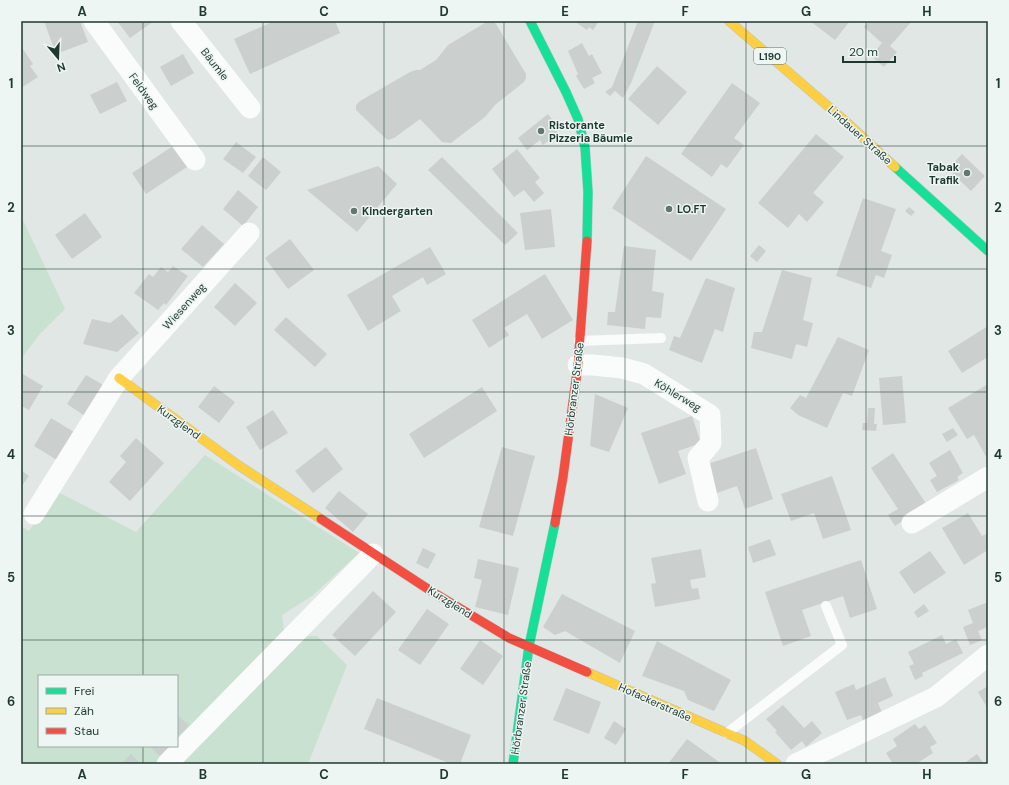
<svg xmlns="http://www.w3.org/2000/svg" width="1009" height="785" viewBox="0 0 1009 785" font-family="'DM Sans',sans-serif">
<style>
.green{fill:#c8e1d0;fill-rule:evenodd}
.building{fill:#cbd0ce}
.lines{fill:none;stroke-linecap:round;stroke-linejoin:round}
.fast-casing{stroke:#b9c4bf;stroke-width:10}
.slow-casing{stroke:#b9c4bf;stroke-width:10}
.jam-casing{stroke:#b9c4bf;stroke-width:10}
.lane{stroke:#fafbfb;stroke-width:10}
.street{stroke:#fafbfb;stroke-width:21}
.fast{stroke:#16e098;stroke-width:9}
.slow{stroke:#ffcf43;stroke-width:9}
.jam{stroke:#f24e42;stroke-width:9}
.grid{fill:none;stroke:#1f3932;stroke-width:1;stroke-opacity:0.55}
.poi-dot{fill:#637670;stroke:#edf6f2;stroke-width:1.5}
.labels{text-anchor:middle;stroke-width:3;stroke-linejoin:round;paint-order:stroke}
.shield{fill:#edf6f2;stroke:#5d726c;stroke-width:1}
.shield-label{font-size:10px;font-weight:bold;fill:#1f3932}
.street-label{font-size:11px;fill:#1f3932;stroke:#edf6f2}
.poi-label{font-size:11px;font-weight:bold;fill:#1f3932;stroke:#edf6f2;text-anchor:start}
.neatline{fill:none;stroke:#1f3932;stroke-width:1.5}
.grid-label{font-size:13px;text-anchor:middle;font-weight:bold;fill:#1f3932}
</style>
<rect width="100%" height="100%" fill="#e0e7e4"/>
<path class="green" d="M21,216L65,309L39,335L21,359Z
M205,455L359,553L312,596L282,615L285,637L317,636L347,665L308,764H21V526L29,531L56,491L136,532ZM39,676H177V746H39Z"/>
<path class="building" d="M44,21H80L88,42L56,54Z
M117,21H154L130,38Z
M274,21H335L340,33L250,74L234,39Z
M488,21H492L496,24L526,74V78L524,82L495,105L485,117L451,143L442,142L420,119L394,138L388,140L384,137L356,110V105L360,101L410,72L416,70H420L436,60L448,45Z
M574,21H599L593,30L589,27L587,30Z
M638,21H655L631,83L623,98L615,91L610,96L605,92L612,87Z
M810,21H850L835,40Z
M869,21H912L890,46L897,52L884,67L871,56L882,43L864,27Z
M582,43L589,56L592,54L602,73L592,78L595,83L584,89L576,76L578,74L568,51Z
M21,46L33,64L30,66L38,77L21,88Z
M183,54L194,73L171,86L160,67Z
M657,66L687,92L658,125L628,99Z
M117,82L127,101L100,114L90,95Z
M732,83L760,103L734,138L744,145L727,168L721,164L712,177L681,154Z
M548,114L557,126L554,128L558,133L543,145L540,140L527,150L518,138Z
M816,134L844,157L813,193L824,202L807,222L799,214L788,228L758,203Z
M236,142L256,157L243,173L223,159Z
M176,144L190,165L146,194L132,173Z
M517,149L540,178L535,182L544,193L534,202L524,190L514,197L492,169Z
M962,154L985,176L971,191L948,169Z
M646,156L726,209L691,261L612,208Z
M263,157L281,172L266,190L248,176Z
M442,157L518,233L505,245L428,170Z
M378,166L397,184L357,232L307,190Z
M238,190L258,207L243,226L223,209Z
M863,198L896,209L881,251L892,255L884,278L876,275L871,288L836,276Z
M909,207L915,212L911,216L905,211Z
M551,209L555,247L525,250L520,213Z
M85,213L102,237L72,259L55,235Z
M202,225L224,244L203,267L181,249Z
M290,239L314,270L288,289L265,258Z
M759,245L766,251L757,262L750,256Z
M624,246L656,250L652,291L664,293L661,318L646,317L645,329L607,325L608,312H615Z
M430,247L446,274L427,285L423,277L392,296L401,311L368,331L347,295Z
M173,266L188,276L166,305L164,303L158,310L134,293L149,274L153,277L161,267L168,272Z
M782,270L812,278L803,320L813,323L807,347L796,344L792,359L751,348L754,332H762Z
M545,274L573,320L542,339L527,314L504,328L509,335L489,348L472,320Z
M706,278L735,288L723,332L715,329L702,363L669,350L674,336L680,338Z
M235,283L257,303L235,326L214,307Z
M122,314L139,333L117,352L83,344L92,319L110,323Z
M286,317L327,354L315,367L274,330Z
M988,326V357L962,373L948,351Z
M838,337L869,350L852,396L843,393L827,428L798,415L790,408L800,395L806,398Z
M21,373L43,386L29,410L21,406Z
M86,375L105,386L85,416L67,404Z
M902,376L906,423L883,425L879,378Z
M988,384V460L974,435L967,439L948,408Z
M214,386L235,402L219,423L198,407Z
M482,387L497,411L424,458L409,434Z
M595,394L628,408L609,452L590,446Z
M868,408H875L874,424H877L876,431L862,430L863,423H867Z
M273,410L288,433L260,450L246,427Z
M692,416L701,443L678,451L686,474L659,484L641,433Z
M51,418L74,432L57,460L34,446Z
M953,428L958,435L947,442L942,434Z
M136,438L164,463L130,501L109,482L126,462L120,456Z
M326,447L343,469L313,493L295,471Z
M502,447L535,456L513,536L479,527Z
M756,448L773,499L745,509L737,486L714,494L705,465Z
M950,450L963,473L957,477L959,480L937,492L930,480L937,476L929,463Z
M893,453L927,505L895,526L888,515L898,509L871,468Z
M21,470L29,476L21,487Z
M832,476L851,530L823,539L814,513L791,521L781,494Z
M339,491L368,514L353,532L325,508Z
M968,513L982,536L988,533V550L964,565L942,528Z
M770,539L776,555L753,563L748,547Z
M423,548L436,554L428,569L416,563Z
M701,549L706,577L690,580L692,589L698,588L700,599L655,607L651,584L656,583L651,558Z
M930,551L946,573L914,594L899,572Z
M478,559L519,568L508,615L475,607L482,580L474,578Z
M861,560L877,609L850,618L843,596L802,610L811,636L783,646L765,592Z
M373,591L396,612L355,656L332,635Z
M562,594L635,631L620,663L565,631L555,635L543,627Z
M988,602V627L978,631L982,640L970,645L963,627L973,623L968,610Z
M924,604L929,611L918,618L914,612Z
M427,609L449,624L420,665L398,650Z
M942,635L946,644L956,639L963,653L922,673L923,676L915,680L909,666L914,664L908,652Z
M480,640L503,656L483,685L460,669Z
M657,641L731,680L714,711L688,700L684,691L642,676Z
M885,677L893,696L878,703L883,715L864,723L861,715L847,720L835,692L854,684L856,690Z
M988,686V709L978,692Z
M566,688L601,702L589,734L553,720Z
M377,698L471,735L460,764H451L364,729Z
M783,705L804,728L812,721L822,733L806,747L802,741L791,750L775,732L777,731L766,719Z
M177,715L189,725L177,738Z
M614,721L626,729L616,745L604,738Z
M915,724L919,729L925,725L937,743L930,747L933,753L916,764H893L886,753L897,746L893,739Z
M687,739L722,764H668Z
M149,746H170L160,756Z
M131,754L141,764H121Z
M977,754L984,764H963Z"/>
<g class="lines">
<defs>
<path id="fast" d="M530,21L566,92L578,119L585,147L588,192L587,241
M895,167L988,251
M513,764L529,646L555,523"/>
<path id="slow" d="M729,21L844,120L895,167
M119,378L238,465L321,519
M587,672L745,741L777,764"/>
<path id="jam" d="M321,519L431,591L509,638L587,672
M555,523L563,477L578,365L587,241"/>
</defs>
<use href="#fast" class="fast-casing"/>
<use href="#slow" class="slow-casing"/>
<use href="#jam" class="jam-casing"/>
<path class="lane" d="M579,341L661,338
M727,733L842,645L826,606"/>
<path class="street" d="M94,21L195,160
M181,21L250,108
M578,365H593L622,368L644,374L710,415L711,443L698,458L708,501
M34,514L119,378L249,233
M912,523L988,477
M167,764L373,554
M796,764L936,697L988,655"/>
<use href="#fast" class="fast"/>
<use href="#slow" class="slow"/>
<use href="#jam" class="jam"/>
</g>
<path class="grid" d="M143,21V676M263,21V764M384,21V764M504,21V764M625,21V764M746,21V764M866,21V764M21,146H988M21,269H988M21,392H988M21,516H988M21,640H988M143,746V764"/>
<g class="poi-dot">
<circle cx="541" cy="131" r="4"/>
<circle cx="967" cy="173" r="4"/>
<circle cx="669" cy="209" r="4"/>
<circle cx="354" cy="211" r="4"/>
</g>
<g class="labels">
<rect class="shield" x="754" y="48" width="32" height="16" rx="3"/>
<g class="shield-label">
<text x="770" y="60">L190</text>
</g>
<g class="street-label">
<text transform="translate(215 64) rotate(52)" y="4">Bäumle</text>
<text transform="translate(144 91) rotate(54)" y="4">Feldweg</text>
<text transform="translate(860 135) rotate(42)" y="4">Lindauer Straße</text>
<text transform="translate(184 306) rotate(-48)" y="4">Wiesenweg</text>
<text transform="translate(574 389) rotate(-83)" y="4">Hörbranzer Straße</text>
<text transform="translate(678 395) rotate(31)" y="4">Köhlerweg</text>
<text transform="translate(179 422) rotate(36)" y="4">Kurzglend</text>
<text transform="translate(450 602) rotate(32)" y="4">Kurzglend</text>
<text transform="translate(655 702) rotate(24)" y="4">Hofackerstraße</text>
<text transform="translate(521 708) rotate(-82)" y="4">Hörbranzer Straße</text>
</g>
<g class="poi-label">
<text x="549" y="129">Ristorante<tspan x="549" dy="13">Pizzeria Bäumle</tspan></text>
<text x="959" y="171" text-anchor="end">Tabak<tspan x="959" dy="13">Trafik</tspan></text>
<text x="677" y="213">LO.FT</text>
<text x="362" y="215">Kindergarten</text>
</g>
</g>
<rect width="1009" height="785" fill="none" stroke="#edf6f2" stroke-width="44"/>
<rect x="38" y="675" width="140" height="72" fill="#edf6f2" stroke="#9baaa5"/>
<rect x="46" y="688" width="20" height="6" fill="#16e098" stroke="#9baaa5"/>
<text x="74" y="695" font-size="12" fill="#1f3932">Frei</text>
<rect x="46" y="708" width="20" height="6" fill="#ffcf43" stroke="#9baaa5"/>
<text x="74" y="715" font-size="12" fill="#1f3932">Zäh</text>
<rect x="46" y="728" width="20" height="6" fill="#f24e42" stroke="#9baaa5"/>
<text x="74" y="735" font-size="12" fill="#1f3932">Stau</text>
<g transform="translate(58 58) rotate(161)" stroke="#edf6f2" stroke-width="3" paint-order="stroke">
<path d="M0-3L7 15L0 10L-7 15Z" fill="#1f3932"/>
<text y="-6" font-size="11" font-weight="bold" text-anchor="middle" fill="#1f3932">N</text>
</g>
<path d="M843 56v6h52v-6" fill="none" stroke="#1f3932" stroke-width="2"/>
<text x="849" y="56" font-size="12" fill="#1f3932" stroke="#edf6f2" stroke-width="3" paint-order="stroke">20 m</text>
<rect x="22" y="22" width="965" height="741" class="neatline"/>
<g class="grid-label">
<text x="82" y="16">A</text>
<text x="203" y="16">B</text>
<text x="324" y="16">C</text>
<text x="444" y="16">D</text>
<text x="565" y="16">E</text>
<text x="685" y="16">F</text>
<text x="806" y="16">G</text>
<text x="927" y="16">H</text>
<text x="11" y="88">1</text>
<text x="998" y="88">1</text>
<text x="11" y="212">2</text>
<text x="998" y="212">2</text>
<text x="11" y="335">3</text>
<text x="998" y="335">3</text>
<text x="11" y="459">4</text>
<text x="998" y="459">4</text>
<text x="11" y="582">5</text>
<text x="998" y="582">5</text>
<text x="11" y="706">6</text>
<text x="998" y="706">6</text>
<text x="82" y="779">A</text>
<text x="203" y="779">B</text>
<text x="324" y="779">C</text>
<text x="444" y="779">D</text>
<text x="565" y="779">E</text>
<text x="685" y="779">F</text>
<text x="806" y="779">G</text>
<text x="927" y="779">H</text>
</g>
</svg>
